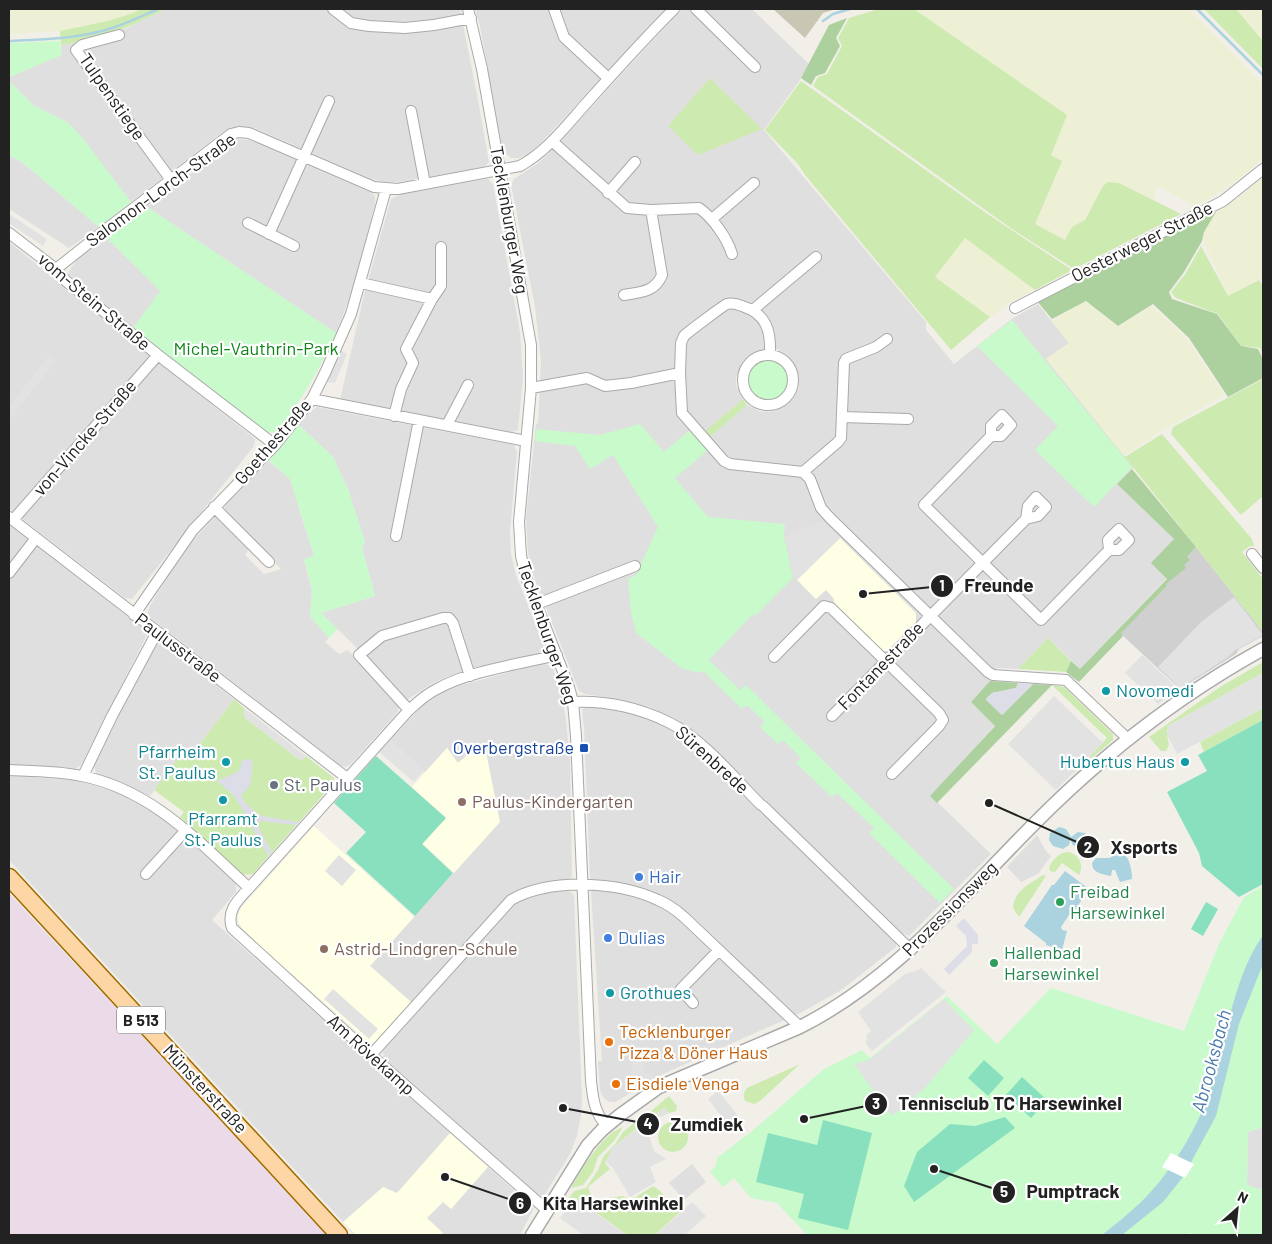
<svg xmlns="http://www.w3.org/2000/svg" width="1272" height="1244" viewBox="0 0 1272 1244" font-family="Barlow,sans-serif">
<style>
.residential{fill:#e0dfdf;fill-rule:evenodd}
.industrial{fill:#ebdbe8}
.education{fill:#ffffe5}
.religious{fill:#d0d0d0}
.construction{fill:#c7c7b4}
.farmland{fill:#eef0d5}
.grass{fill:#cdebb0}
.forest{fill:#add19e}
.park{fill:#c8facc;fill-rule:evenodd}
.pitch{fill:#88e0be}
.parking{fill:#e2e2e2}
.plaza{fill:#dddde8}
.water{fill:#aad3df}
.pier{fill:#fff}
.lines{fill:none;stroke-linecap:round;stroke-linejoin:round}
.stream{stroke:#aad3df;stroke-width:2.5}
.minor-casing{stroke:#a9a9a9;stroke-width:12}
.tertiary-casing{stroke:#a9a9a9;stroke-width:15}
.primary-casing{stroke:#a06b00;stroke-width:19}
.minor{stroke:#fff;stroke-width:10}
.tertiary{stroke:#fff;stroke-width:12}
.primary{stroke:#fcd6a4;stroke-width:16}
.culture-dot{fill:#0f9aa8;stroke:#fff;stroke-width:2}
.transit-dot{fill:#1a4fb4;stroke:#fff;stroke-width:2}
.worship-dot{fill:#6b7280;stroke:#fff;stroke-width:2}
.education-dot{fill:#8d6e63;stroke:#fff;stroke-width:2}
.shop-dot{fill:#3f7fe0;stroke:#fff;stroke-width:2}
.leisure-dot{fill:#2e9e5b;stroke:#fff;stroke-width:2}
.food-dot{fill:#e8710a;stroke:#fff;stroke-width:2}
.labels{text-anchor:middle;stroke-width:4.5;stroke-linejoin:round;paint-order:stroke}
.shield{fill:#fff;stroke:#646464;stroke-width:1}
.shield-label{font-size:16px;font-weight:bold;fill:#222}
.street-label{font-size:18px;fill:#222;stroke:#fff}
.park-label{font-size:18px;fill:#0c8416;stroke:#fff}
.culture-label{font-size:18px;fill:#0d838f;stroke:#fff;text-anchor:start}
.transit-label{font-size:18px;fill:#164399;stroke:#fff;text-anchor:end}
.worship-label{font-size:18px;fill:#5b616d;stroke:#fff;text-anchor:start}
.education-label{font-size:18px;fill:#785e54;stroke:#fff;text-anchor:start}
.shop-label{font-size:18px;fill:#366cbe;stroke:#fff;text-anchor:start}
.leisure-label{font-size:18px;fill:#27864d;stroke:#fff;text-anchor:start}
.food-label{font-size:18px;fill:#c56008;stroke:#fff;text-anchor:start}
.water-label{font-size:19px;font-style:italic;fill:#4a7aab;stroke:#fff}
.leader{fill:none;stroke:#222;stroke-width:2}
.callout-dot{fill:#222;stroke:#fff;stroke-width:2}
.mark-label{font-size:15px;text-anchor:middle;font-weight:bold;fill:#fff}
.callout-label{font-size:19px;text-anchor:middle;font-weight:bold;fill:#222;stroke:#fff;stroke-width:4.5;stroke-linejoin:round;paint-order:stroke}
</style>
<rect width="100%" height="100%" fill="#f2efe9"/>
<path class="residential" d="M166,9H460L478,100L489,162L484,167L399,182H385L371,179L255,128L238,126L224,131L131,202L81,137L67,122L33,105L9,81V77L61,55V45L77,43L116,33Z
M475,9H665L540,144L530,153L519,158H511L506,154L502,148L480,26Z
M682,9H752L809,64L800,80L764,130L926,322V330L954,364L1013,318L1038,304L1069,343L1046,359L1134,467L1117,484L1174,539L1167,578L1080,669L1048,638L1018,669L997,668L990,681L971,702L995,725L931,796L991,854L909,936L902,933L691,729L674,718L650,707L623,700L585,694L579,691L532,572L528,552L526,518L536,424L538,423L541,361L535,307L511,184L514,179L537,164L548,154ZM768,348L777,349L784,353L790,358L796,367L799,377V387L795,396L787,405L775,411L762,412L747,405L710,436L706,431L743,399L736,386V378L742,362L747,357Z
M236,139L249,140L372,193L375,197V204L354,286L336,333L147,207Z
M9,155L22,162L99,227L69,248L9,209Z
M485,179H488L493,184L520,332L523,376L518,430L511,432L340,400L364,295L391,199L401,194Z
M106,237L161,291L133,328L69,275V271L78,258Z
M9,242L255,439L254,446L132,599L125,598L9,509Z
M317,407L514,445L517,452L510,531L511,554L516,575L543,644V650L538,654L479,667L449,676L431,684L407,700L402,698L354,645L321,613L375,596L362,548L365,542L348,489L333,457L299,425L311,411Z
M269,461L290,479L314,556L304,560L312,590L310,616L329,638L325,642L339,654L348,650L397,704L399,708L397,713L351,764L346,767L340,765L152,619L147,613L151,604L168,576L191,543L214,517L217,516L250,548L245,555L264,574L281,569L225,513L224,509L226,503Z
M9,524L146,631L147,635L81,765L75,769L9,765Z
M158,644L164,645L234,699L187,761L180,756L150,796L123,783L97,774L93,765L154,647Z
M544,663L553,668L563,700L566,721L570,759L572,877L568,880L537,883L522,889L508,896L411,1002L370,966L499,822L472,751L458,763L447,748L425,772L390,740L423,705L437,695L454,687Z
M586,706L620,710L645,716L668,726L685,738L699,749L896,941V947L840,991L798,1014L654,1078L616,1102H610L605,1099L602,1095L600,1090L598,1061H602L590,877L584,728L582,710Z
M9,775L79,781L119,793L156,813L236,882V892L212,920L534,1208L520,1235H355L9,860Z
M1037,835L1045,850L1051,856L1038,874L1021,882L1007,867Z
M567,891L571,892L574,896L582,1099L581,1115L577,1136L570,1154L545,1194L539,1196L384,1058L383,1051L500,920L515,905L526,898L539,893Z
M1263,1127V1190L1247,1186L1248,1132Z
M692,1164L706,1182L684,1200L669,1183Z"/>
<path class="industrial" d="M9,893L116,1008L326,1235H9Z"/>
<path class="education" d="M840,538L916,613V623L889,651H881L834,606V599L826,590L816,599L797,580Z
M485,747L500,822L454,873L423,844L446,818L412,787L447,748L458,763L472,751Z
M314,826L414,917L370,966L411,1002L374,1043L371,1044L245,933L238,921V916L241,908Z
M450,1133L488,1167L451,1209L443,1202L427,1218L443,1233L440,1235H356L343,1222L383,1187L397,1193Z"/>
<path class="religious" d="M1196,547L1263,632V636L1239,649L1236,654L1180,689L1120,633L1167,586L1165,584L1185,568L1183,565L1187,557Z"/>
<path class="construction" d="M773,9H836L823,13L805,38Z"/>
<path class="farmland" d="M9,9H142L125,16L107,22L60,31L9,34Z
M914,9H1189L1263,84V159L1233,184L1195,207L1158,186L1154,200L1119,183L1103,186L1085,220L1072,227L1065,240L1035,224L1062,161L1051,155L1067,115Z
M1236,9H1263V41Z
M1263,177V277L1228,296L1204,242V232L1216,212L1241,196Z
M965,237L1035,290L1014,300L990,317L935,277Z
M1085,301L1118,327L1152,306L1186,338L1225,395L1163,430L1124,456L1046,359L1069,343L1052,321Z"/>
<path class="grass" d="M142,9H166C132,26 99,41 61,45L60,31C88,25 115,21 142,9Z
M879,9H914L1067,115L1051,155L1062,161L1035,224L1065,240L1072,227L1085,220L1103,186L1108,182L1119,183L1181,214L1074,269L1009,227L813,86L818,77L827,74L842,46L838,38L849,18Z
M1204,9H1236L1263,41V69Z
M710,78L762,129L698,155L668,126Z
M801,81L986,213L1072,270L1035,290L965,238L935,277L990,317L951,350L805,175L798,164L765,130Z
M1201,246L1228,296L1259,280L1263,286V356L1260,348L1241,346L1218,314L1176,298L1171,292L1186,273Z
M1263,379V496L1241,515L1171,434L1173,427Z
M743,399L747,405L710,437L705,431Z
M1162,434L1252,539L1254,546H1250L1242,552L1263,579V632L1125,457Z
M1048,638L1071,661L1066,672L1018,669Z
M1263,662V673L1168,726L1167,735L1169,745L1166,751H1161L1149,737L1220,687Z
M1052,685L1064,687L1113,734V740L1071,776L1107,738Z
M234,699L244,708V717L301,761L306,756L334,778V782L332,785L253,874L243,875L180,817L184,812L154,790L180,756L187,761Z
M1263,708V720L1204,752L1200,742Z
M1069,852C1080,856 1084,865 1079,875L1062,863L1055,872L1050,871L1049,867C1054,859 1059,852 1069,852Z
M1043,875L1046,876L1019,917L1013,908C1014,890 1030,884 1043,875Z
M800,1064L760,1101L754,1104L745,1101C743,1096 743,1093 747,1088Z
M669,1096L677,1106L676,1111L669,1113L664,1108L649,1120L646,1119L644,1117Z
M638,1120L641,1123L640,1126L613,1147L605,1163L610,1169L588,1187L593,1200L623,1196L631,1200L653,1186L659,1190L680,1212L655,1235H627L576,1198L571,1204L567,1201L574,1191L586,1188L598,1170L603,1157L616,1143L623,1132Z
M658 1137a15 15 0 1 1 30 0a15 15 0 1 1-30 0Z
M623,1127L614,1141L598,1157L593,1172L583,1185L571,1188C582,1169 602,1134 623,1127Z"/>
<path class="forest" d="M847,18L836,38L840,46L825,73L816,76L811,85L801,78L829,25Z
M1216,212L1204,232L1202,241L1184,272L1169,292L1172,299L1217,314L1241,346L1258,349L1263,359V378L1228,397L1189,338L1153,304L1118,326L1086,301L1052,319L1037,301L1203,215Z
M1132,469L1196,547L1187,557L1190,560L1184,565L1186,568L1166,584L1167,586L1121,633L1123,636L1079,682L1066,672L1071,661L1080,669L1167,579L1151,563L1174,539L1117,484Z
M990,681L1018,683L1016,688L992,693L986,699L1002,715L1033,684L1052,685L937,803L930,796L995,726L971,702Z"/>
<path class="park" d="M60,41L62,55L9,77V43Z
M9,81L33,105L67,122L82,137L131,202L99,227L22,162L9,155Z
M147,207L336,333C320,368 302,401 277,431L273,433L267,432L133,328L160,291L106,237Z
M1012,320L1132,467L1094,507L1035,450L1058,426L977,346Z
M747 380a21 21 0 1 1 42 0a21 21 0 1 1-42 0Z
M640,424L664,452L690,430L707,451L675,478L708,517L785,524L784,536L793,578L755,616L753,614L709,660L740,690L746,685L954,889L940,903L869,833L874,828L837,793L832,797L796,763L801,758L783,740L778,744L760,727L765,722L747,705L742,709L703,671L701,673L683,669L636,633L631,612L628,579L636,575L658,527L613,455L590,469L575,446L535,441L536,429L600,435Z
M299,425L333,457L348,489L365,542L362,548L375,596L321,613L338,629L329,638L310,616L312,590L304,559L314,556L290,479L269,461Z
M1263,886V1127L1248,1132L1247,1185L1263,1190V1235H1196L1191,1233L1181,1235H807L777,1203L751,1198L734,1178L723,1187L710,1172L716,1165L717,1158L752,1131L824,1069L862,1050L870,1058L947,996L997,1044L1051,988L1184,1031L1219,944L1244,897ZM823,1121L848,1230L804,1194Z"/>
<path class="pitch" d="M1263,720V884L1239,897L1202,866L1199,853L1167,792L1207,771L1198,755Z
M376,756L446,818L422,844L453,873L415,916L346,853L366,832L334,803Z
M1206,902L1218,909L1203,936L1191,929Z
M984,1060L1004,1078L988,1096L968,1078Z
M1022,1077L1047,1100L1031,1118L1006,1095Z
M1005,1117L1015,1128L914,1202L904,1186L917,1152L950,1124L975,1126Z
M823,1120L872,1133L848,1230L798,1218L804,1194L756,1182L768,1133L817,1145Z"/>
<path class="parking" d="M9,214L47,239L43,246L9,223Z
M341,351L347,354L335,383L325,382Z
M49,355L56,360L9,421V407Z
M822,521L840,538L797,580L794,577L785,536Z
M1234,597L1263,635L1234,651L1228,657L1180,688L1158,667L1201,622Z
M1142,655L1178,689L1158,704L1125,673Z
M1263,673V708L1177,754L1167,735L1168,726Z
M1054,696L1103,743L1056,790L1008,744Z
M244,708L306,756L301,761L244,717Z
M390,740L424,771L414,782L379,752Z
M339,855L356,870L342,886L325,871Z
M921,968L946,992L872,1051L866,1044L867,1034L871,1031L858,1012L905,974L918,970Z
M333,989L378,1029L369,1039L324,999Z
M944,999L974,1030L925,1088L892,1116L854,1064L869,1060Z
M632,1061H644V1074L651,1072L653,1078L636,1087L632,1086Z
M718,1091L739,1117L729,1126L708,1099Z
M664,1108L669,1113L660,1117L653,1124L650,1132V1139L654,1151L666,1159L650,1167L656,1182L630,1197L613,1168L606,1162L613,1147Z
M575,1198L626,1235H583L560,1218Z
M692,1202L706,1216L685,1235H656Z"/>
<path class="plaza" d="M1018,683L1033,684L1002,715L986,700L992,693L1016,688Z
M246,759L253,761L250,785L241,796L246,804L261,816L299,822L297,825L260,821L257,825L272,852L268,856L240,805L233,795L217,781L239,771L242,760Z
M964,918L978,935V944H972V952L949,975L944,969L967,946L966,936L956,926Z"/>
<path class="water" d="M1059,827L1066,829L1071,837L1078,832L1085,833L1089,839C1088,846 1084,849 1077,848L1072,844L1071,838L1069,845L1063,849L1053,846L1049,840L1050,833Z
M1122,852C1130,858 1132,870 1132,879L1120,882L1115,870H1112L1111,876C1102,874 1092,873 1092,863L1096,858H1110L1116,853Z
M1065,871L1089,889L1071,916L1069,915L1061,927L1062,930L1067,931L1062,950L1046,945V943L1024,926L1052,885H1054Z
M1263,935V964L1239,1024L1216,1116L1183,1177L1163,1202L1122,1235H1102C1115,1225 1128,1214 1140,1203C1167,1178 1194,1134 1207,1099C1227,1045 1230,983 1263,935Z"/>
<path class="pier" d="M1171,1153L1194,1164L1185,1178L1162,1167Z"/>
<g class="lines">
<path class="stream" d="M1197,9L1263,75
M823,21L833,14L850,9
M9,41C45,39 81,39 115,27C130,22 144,15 158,9"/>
<defs>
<path id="minor" d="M333,9L351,23L369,26L405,28L434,25L471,18
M468,9L482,69L531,345V388L519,522L521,556L527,580L569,687L573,702L576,736L591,1081C593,1098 594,1113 607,1126
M554,9L564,37L608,78
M696,9L755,67
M119,35L82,45L76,50L171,180
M411,111L425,184
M553,142L627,208L651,210L699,208C713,218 727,238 732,254
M608,193L635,162
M712,219L754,183
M248,223L294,246
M9,233L56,269L66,281L158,355L275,445
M269,234L329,101
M56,269L109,227L231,134L239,132L249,133L374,187L398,189L520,166C549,150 568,123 591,98C618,68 645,38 674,9
M361,283L432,299
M624,295C641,292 655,292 662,275L651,210
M1015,308L1223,201L1263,169
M754,309L816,257
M743 380a25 25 0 1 1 50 0a25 25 0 1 1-50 0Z
M770,355C771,331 767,314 742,306C737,304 732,303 727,304C724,305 688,332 684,336L681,343L680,373L682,413L724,461L730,464L803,472L810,479L821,508L830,518L988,672L993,675L1066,680L1128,739
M531,388L587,378L605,386L631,383L680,373
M312,399L526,441
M394,416L401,389L413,363L406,349L432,299L441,286V247
M842,417L908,419
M447,425L468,385
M991,436H1001L1011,425L1002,415L991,426V436L924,505L1041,620L1109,550L1108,540L1119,529L1129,540L1119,550H1109
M803,472L838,442L841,438L844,363L846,359L876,347L887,339
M214,507L269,562
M9,517L347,778
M13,520L158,355
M396,536L419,420
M1252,554L1263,568
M9,573L36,538
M537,604L635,566
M134,615L193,530L275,445L312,399L325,373L351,314L386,189
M774,657L824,606L831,608L939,713L943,720L939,726L892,774
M573,702C605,700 641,708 670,723C704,740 734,778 761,805
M409,710L359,655L382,636L443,618H449L453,623L470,676
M832,716L1026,519L1028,506L1036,497L1046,507L1038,516L1026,519
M9,770C33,771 58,771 82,776C152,790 198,841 249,888
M83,776L112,716L157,632
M763,806L911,950
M146,874L186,830
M693,1003L681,989L718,951
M371,1055L511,900C550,878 617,881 658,900C668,904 676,910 684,917L800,1027
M548,1211L371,1055L232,928C226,911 238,900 249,888L409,710C418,702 426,694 437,689C468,671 521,664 557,655"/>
<path id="tertiary" d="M532,1235L588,1145L602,1130L620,1115L659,1087L800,1027C894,980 960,898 1033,825C1101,756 1178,696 1263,649"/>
<path id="primary" d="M9,877L339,1235"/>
</defs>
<use href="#minor" class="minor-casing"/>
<use href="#tertiary" class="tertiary-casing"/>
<use href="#primary" class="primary-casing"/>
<use href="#minor" class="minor"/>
<use href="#tertiary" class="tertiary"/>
<use href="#primary" class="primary"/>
</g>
<g class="culture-dot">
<circle cx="1106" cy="691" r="5"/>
<circle cx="226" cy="762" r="5"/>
<circle cx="1185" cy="762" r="5"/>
<circle cx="223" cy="800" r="5"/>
<circle cx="610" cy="993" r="5"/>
</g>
<rect class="transit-dot" x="579" y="743" width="10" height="10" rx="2.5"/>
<circle class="worship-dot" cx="274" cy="785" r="5"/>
<g class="education-dot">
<circle cx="462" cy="802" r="5"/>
<circle cx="324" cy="949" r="5"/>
</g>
<g class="shop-dot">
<circle cx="639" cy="877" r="5"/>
<circle cx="608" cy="938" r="5"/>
</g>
<g class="leisure-dot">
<circle cx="1060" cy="902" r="5"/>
<circle cx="994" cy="963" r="5"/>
</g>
<g class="food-dot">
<circle cx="609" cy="1042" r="5"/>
<circle cx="616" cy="1084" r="5"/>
</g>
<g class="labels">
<rect class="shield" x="117" y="1006.5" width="48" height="27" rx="4"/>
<g class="shield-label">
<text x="141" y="1026">B 513</text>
</g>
<g class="street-label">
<text transform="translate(112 97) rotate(55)" y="6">Tulpenstiege</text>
<text transform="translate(161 190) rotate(-36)" y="6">Salomon-Lorch-Straße</text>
<text transform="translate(509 220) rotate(80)" y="6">Tecklenburger Weg</text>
<text transform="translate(1142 242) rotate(-27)" y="6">Oesterweger Straße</text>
<text transform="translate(94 302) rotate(40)" y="6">vom-Stein-Straße</text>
<text transform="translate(85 438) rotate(-49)" y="6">von-Vincke-Straße</text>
<text transform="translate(273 442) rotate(-49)" y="6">Goethestraße</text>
<text transform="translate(547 633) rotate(71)" y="6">Tecklenburger Weg</text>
<text transform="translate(178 648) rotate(37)" y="6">Paulusstraße</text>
<text transform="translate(881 666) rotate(-46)" y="6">Fontanestraße</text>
<text transform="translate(712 760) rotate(42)" y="6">Sürenbrede</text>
<text transform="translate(950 909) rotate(-45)" y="6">Prozessionsweg</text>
<text transform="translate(371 1055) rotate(42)" y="6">Am Rövekamp</text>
<text transform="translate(205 1089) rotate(47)" y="6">Münsterstraße</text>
</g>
<g class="park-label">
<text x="256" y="355">Michel-Vauthrin-Park</text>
</g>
<g class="culture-label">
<text x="1116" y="697">Novomedi</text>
<text x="216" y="758" text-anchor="end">Pfarrheim<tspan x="216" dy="21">St. Paulus</tspan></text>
<text x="1175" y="768" text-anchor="end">Hubertus Haus</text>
<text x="223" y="825" text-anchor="middle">Pfarramt<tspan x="223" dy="21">St. Paulus</tspan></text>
<text x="620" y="999">Grothues</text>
</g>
<g class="transit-label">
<text x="574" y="754">Overbergstraße</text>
</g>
<g class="worship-label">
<text x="284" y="791">St. Paulus</text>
</g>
<g class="education-label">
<text x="472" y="808">Paulus-Kindergarten</text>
<text x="334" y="955">Astrid-Lindgren-Schule</text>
</g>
<g class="shop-label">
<text x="649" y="883">Hair</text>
<text x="618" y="944">Dulias</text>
</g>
<g class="leisure-label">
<text x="1070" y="898">Freibad<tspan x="1070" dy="21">Harsewinkel</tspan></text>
<text x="1004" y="959">Hallenbad<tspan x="1004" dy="21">Harsewinkel</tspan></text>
</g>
<g class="food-label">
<text x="619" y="1038">Tecklenburger<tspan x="619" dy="21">Pizza &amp; Döner Haus</tspan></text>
<text x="626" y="1090">Eisdiele Venga</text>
</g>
<g class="water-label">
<text transform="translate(1211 1061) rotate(-75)" y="7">Abrooksbach</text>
</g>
</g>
<path class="leader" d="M863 594L942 586M989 803L1088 847M804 1119L876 1104M563 1108L648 1124M934 1169L1004 1192M445 1177L520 1203"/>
<g class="callout-dot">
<circle cx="863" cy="594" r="5"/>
<circle cx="989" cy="803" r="5"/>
<circle cx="804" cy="1119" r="5"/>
<circle cx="563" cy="1108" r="5"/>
<circle cx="934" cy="1169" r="5"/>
<circle cx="445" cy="1177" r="5"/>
<circle cx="942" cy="586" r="12"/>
<circle cx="1088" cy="847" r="12"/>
<circle cx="876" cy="1104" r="12"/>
<circle cx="648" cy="1124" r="12"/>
<circle cx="1004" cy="1192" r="12"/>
<circle cx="520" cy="1203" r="12"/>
</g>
<g class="mark-label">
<text x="942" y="591">1</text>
<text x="1088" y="853">2</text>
<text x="876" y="1109">3</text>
<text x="648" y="1129">4</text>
<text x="1004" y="1197">5</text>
<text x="520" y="1209">6</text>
</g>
<g class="callout-label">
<text x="999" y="592">Freunde</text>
<text x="1144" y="854">Xsports</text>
<text x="1010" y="1110">Tennisclub TC Harsewinkel</text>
<text x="707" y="1131">Zumdiek</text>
<text x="1073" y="1198">Pumptrack</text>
<text x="613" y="1210">Kita Harsewinkel</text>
</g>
<rect width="1272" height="1244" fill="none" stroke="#222222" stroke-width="20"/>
<g transform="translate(1237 1209) rotate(27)" stroke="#ffffff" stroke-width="4" paint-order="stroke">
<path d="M0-4L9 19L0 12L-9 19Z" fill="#222222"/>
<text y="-8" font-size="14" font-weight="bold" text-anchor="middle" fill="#222222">N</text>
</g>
</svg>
